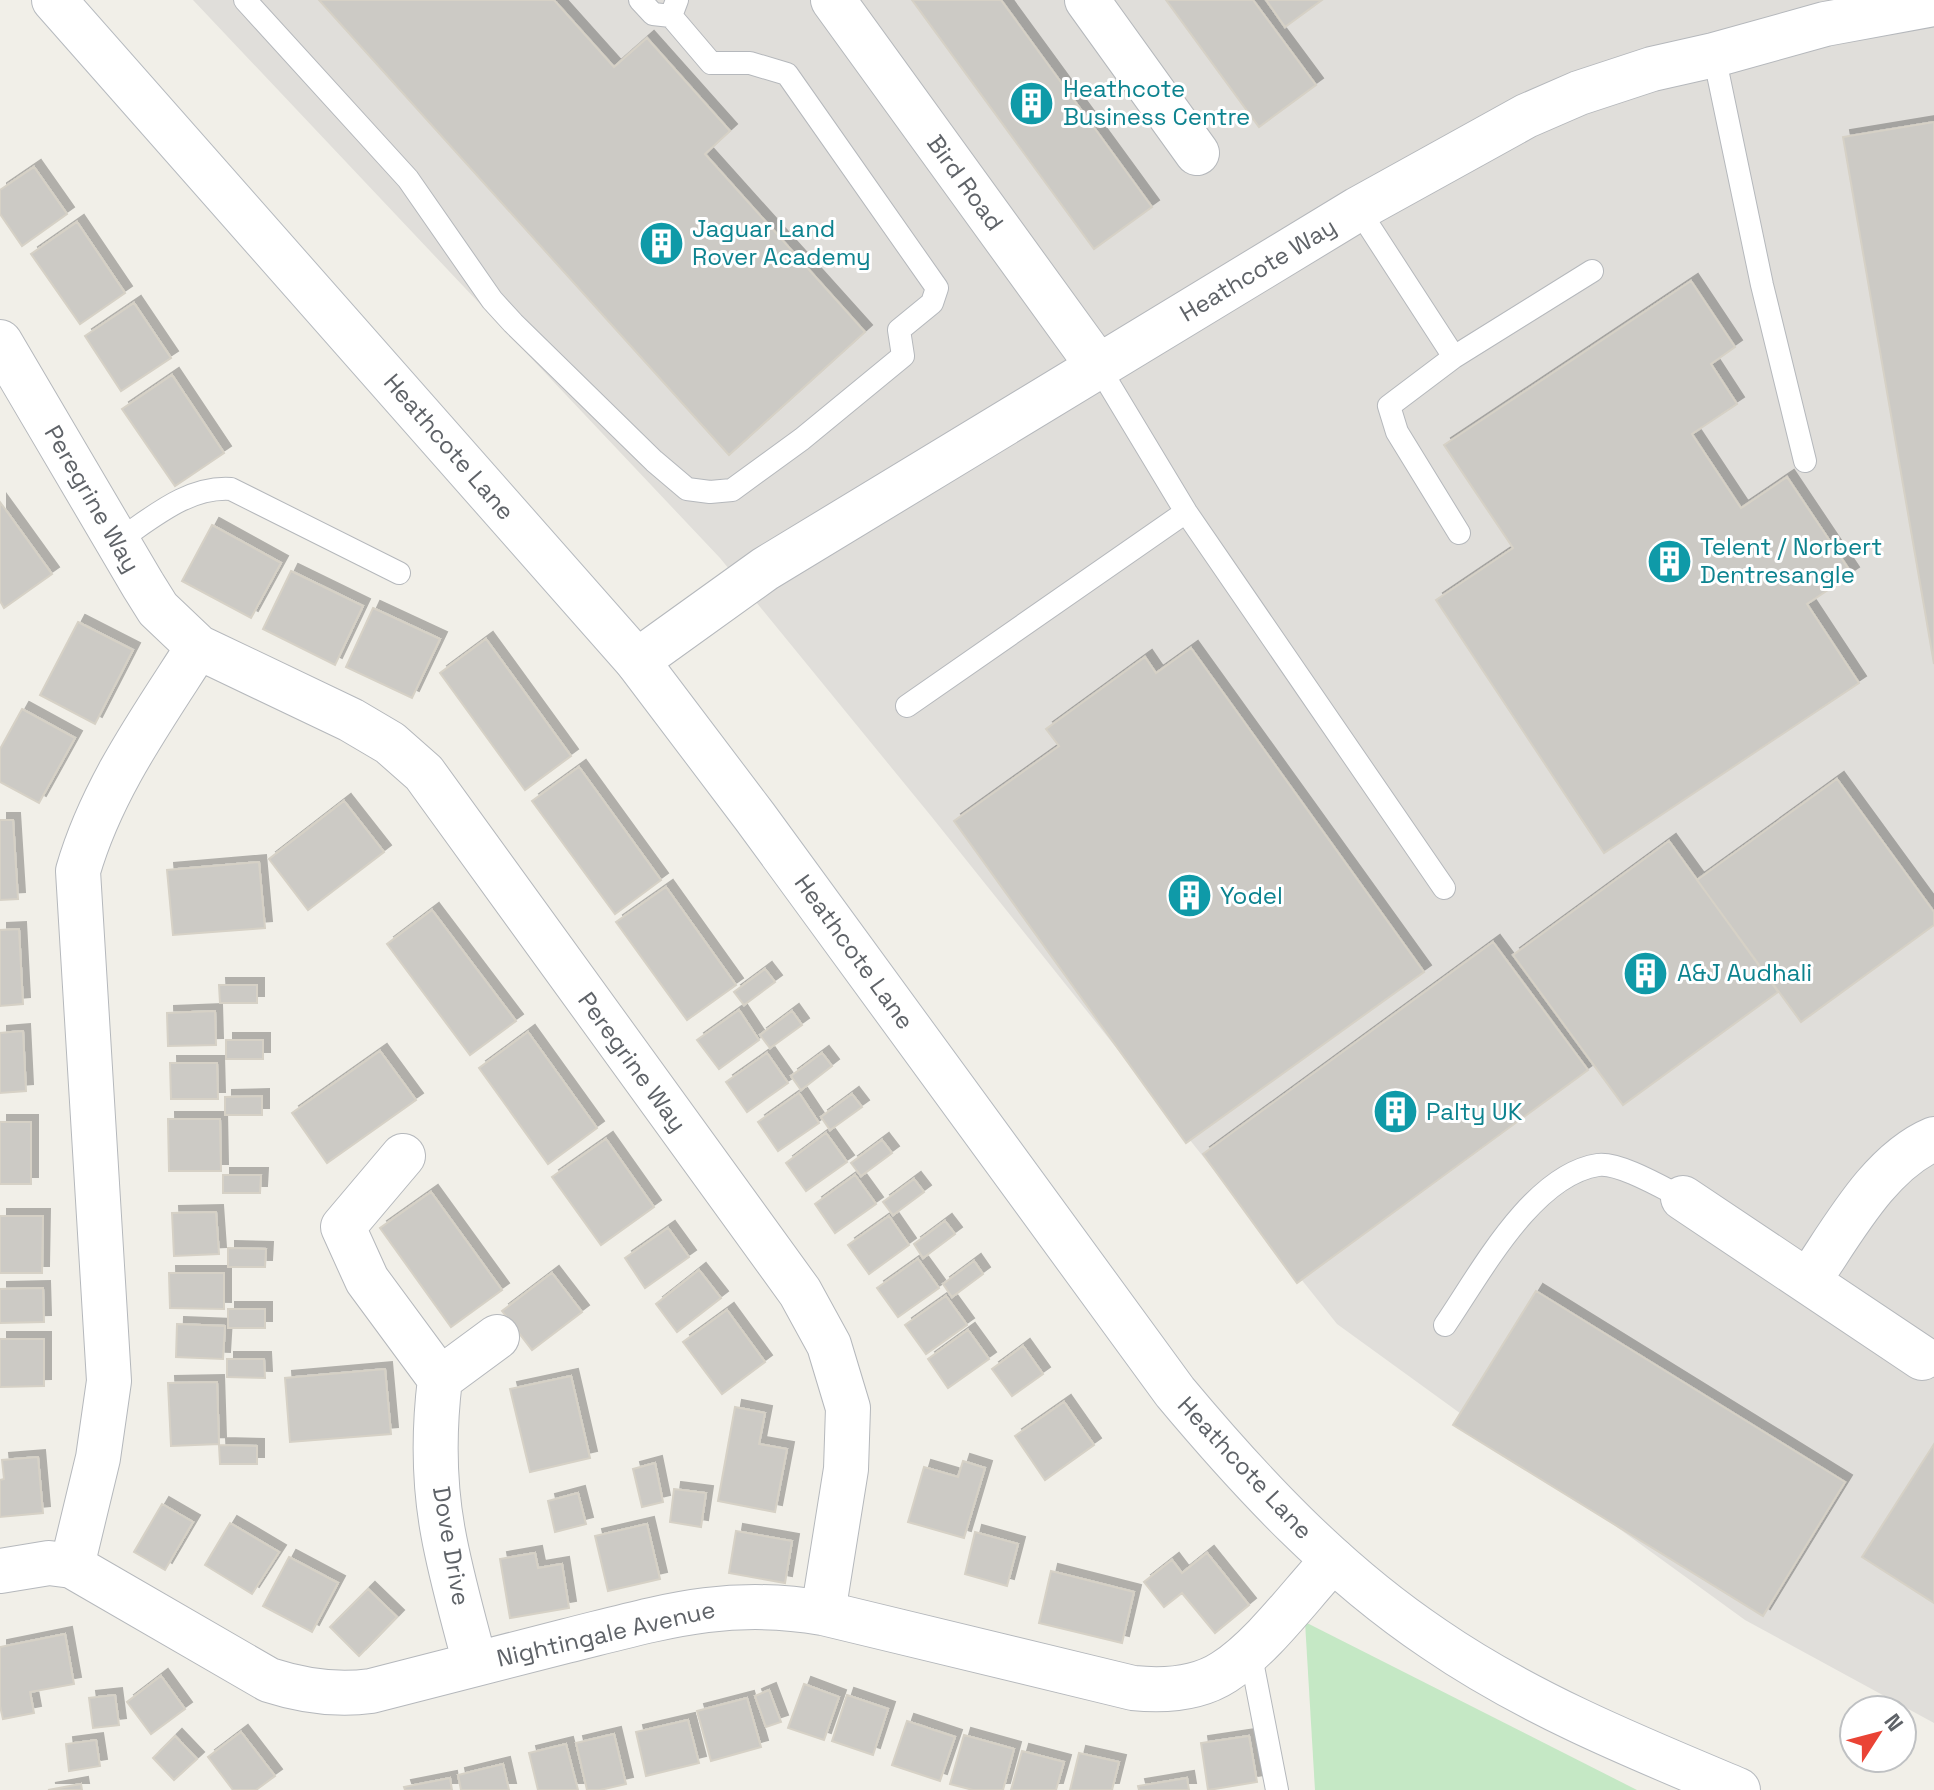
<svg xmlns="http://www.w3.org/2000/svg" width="1934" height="1790" viewBox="0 0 1934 1790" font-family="'Space Grotesk',sans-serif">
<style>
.industrial{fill:#e0deda}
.green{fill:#c5e8c5}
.building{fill:#cccac5;stroke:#d6d1c6;stroke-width:2;filter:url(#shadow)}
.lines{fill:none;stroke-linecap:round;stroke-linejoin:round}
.lane-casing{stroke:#b5b8bc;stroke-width:24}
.street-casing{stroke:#b5b8bc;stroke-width:46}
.secondary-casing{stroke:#b6babf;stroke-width:46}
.lane{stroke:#fff;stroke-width:22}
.street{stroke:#fff;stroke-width:44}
.secondary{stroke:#fff;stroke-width:44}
.labels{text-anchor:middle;stroke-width:6;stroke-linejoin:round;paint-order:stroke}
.culture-label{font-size:24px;fill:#0d838f;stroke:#fff;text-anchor:start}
.street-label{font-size:24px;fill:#5f6368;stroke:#fff}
</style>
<defs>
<filter id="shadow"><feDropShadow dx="7" dy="-7" stdDeviation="0" flood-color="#0004"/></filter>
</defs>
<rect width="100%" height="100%" fill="#f1efe8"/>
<path class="industrial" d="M193,0H1934V1723L1745,1620L1337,1324L931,816L720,558Z"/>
<path class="green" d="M1305,1622L1637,1790H1315Z"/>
<path class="building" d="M319,0H554L614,67L647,38L730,131L705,154L865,332L729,455Z
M912,0H1001L1152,207L1094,249Z
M1166,0H1253L1316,85L1259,127Z
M1266,0H1322L1285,27Z
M1934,122V664L1843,137Z
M34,167L67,214L22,246L0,214V190Z
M77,222L125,293L80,324L31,254Z
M1691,281L1735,347L1711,364L1737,404L1692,434L1741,508L1787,477L1852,574L1807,604L1859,683L1604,853L1436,600L1513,548L1444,445Z
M134,303L171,358L121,391L85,336Z
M172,375L224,453L175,486L122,409Z
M0,502L52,574L4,608L0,601Z
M212,525L281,563L251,618L182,581Z
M291,571L363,606L335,665L263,629Z
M373,608L440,639L412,698L346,667Z
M78,622L133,650L95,724L40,695Z
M486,639L571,756L525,790L440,673Z
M1191,648L1424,972L1186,1143L954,821L1059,746L1046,729L1145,657L1156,673Z
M22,709L75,738L39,803L0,782V749Z
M579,767L661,880L615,914L532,801Z
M1837,779L1934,912V925L1801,1022L1697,880Z
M344,801L384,852L308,910L269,859Z
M0,820H13L18,899L0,900Z
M1669,841L1778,992L1623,1105L1513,955Z
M259,862L265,928L173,935L167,870Z
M666,887L736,985L687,1020L616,922Z
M432,910L516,1021L470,1055L387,944Z
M19,929L23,1004L0,1006V930Z
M1493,942L1588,1070L1297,1283L1203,1154Z
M765,969L775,982L744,1005L734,992Z
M219,985H257V1003H220Z
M739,1010L759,1040L719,1069L697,1040Z
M215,1011L216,1045L168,1046L167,1013Z
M792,1011L802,1025L770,1048L760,1035Z
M23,1031L26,1091L0,1093V1033Z
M528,1032L597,1128L548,1164L479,1068Z
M226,1040H263V1059H226Z
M380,1051L416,1100L327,1163L292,1113Z
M767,1053L788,1083L747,1112L726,1082Z
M822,1053L832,1066L801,1090L791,1076Z
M170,1063H217L218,1099H171Z
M799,1093L819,1123L778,1151L758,1122Z
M852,1094L862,1107L830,1130L821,1117Z
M262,1096V1115H225V1097Z
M168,1119H220L221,1171H169Z
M0,1122H31V1184H0Z
M826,1133L847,1162L806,1191L786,1163Z
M606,1139L654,1207L601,1245L552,1177Z
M882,1140L892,1153L861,1176L851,1163Z
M223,1175H261L260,1193H223Z
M855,1175L876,1204L835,1233L815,1204Z
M914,1179L924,1192L893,1215L883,1202Z
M431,1192L502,1290L451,1327L380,1228Z
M216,1212L219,1254L174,1256L172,1213Z
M0,1216H43L42,1273H0Z
M889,1216L909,1245L869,1274L848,1245Z
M945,1221L955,1234L923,1258L914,1244Z
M668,1228L689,1257L645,1288L625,1258Z
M228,1248L266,1249L265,1267H228Z
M918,1259L939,1288L898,1317L877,1288Z
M974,1261L983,1274L952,1297L943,1284Z
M699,1270L721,1298L677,1332L656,1304Z
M169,1273H224V1309L170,1308Z
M552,1273L582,1312L532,1350L502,1311Z
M43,1288L44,1322L0,1323V1289Z
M1536,1291L1845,1482L1763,1616L1453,1425Z
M946,1296L967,1325L926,1354L905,1325Z
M228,1309H265V1328H228Z
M727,1310L765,1362L722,1394L683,1342Z
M177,1324L225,1326L223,1359L176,1357Z
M968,1330L989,1359L948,1388L928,1359Z
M0,1339H44V1386L0,1387Z
M1023,1346L1043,1374L1012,1396L992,1369Z
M227,1359H264L265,1378L227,1377Z
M385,1369L391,1434L290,1442L285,1378Z
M571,1376L590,1458L530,1472L510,1389Z
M217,1382L219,1444L171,1446L168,1383Z
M1064,1402L1094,1445L1045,1480L1015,1436Z
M735,1407L765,1413L759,1444L787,1449L775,1512L718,1501Z
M1934,1444V1603L1862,1557Z
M219,1445L257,1446V1464H220Z
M38,1457L43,1513L0,1517V1480L4,1479L2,1460Z
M963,1461L985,1468L964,1538L908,1522L924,1467L958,1477Z
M655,1463L663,1502L642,1507L633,1469Z
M674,1489L706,1493L701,1527L670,1522Z
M578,1493L586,1524L555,1532L548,1501Z
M162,1504L193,1522L165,1570L134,1552Z
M230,1523L279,1552L252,1594L205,1565Z
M647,1524L660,1579L608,1591L595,1536Z
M736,1531L792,1541L785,1583L729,1573Z
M975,1532L1018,1544L1007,1586L965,1574Z
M535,1553L538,1568L562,1564L569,1608L510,1618L500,1559Z
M1207,1553L1249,1605L1215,1633L1182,1593L1164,1607L1144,1582L1172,1560L1182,1573Z
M289,1557L338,1583L312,1632L263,1606Z
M1051,1571L1134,1592L1122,1643L1039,1623Z
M368,1589L397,1617L359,1656L330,1627Z
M65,1634L74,1684L30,1692L34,1713L3,1719L0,1706V1647Z
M161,1676L185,1709L151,1734L127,1702Z
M804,1684L839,1697L824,1740L788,1728Z
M769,1690L781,1722L766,1727L755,1696Z
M115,1695L119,1725L93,1728L89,1698Z
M847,1695L888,1709L873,1755L832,1741Z
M747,1698L761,1747L711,1761L697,1711Z
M688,1720L699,1763L646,1776L636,1732Z
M907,1721L955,1737L940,1781L892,1765Z
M241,1732L275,1776L256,1790H233L208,1757Z
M614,1734L626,1784L600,1790H587L576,1743Z
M964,1735L1014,1749L1003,1790H973L950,1784Z
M175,1736L197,1759L174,1780L153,1758Z
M1249,1736L1257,1782L1208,1790L1201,1743Z
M96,1740L100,1766L69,1771L66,1744Z
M566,1744L578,1790H538L529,1753Z
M1022,1751L1064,1762L1056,1790H1011Z
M1079,1753L1119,1762L1112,1790H1070Z
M503,1764L509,1790H461L458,1775Z
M450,1778L452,1790H405L404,1787Z
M1187,1778L1189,1790H1139L1138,1786Z
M81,1784L82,1790H48Z"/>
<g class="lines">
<defs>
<path id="lane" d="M245,0L408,179L492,300L513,323L654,461L687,489L710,492L732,490L802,439L903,356L899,330L932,303L937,288L787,74L750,63H711L671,16L677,0
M640,0L653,14L671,16
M1714,55L1762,285L1805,461
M1358,209L1454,357
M1098,366L1186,512L1444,888
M1459,533L1397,432L1389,406L1454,357L1592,271
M116,542C151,519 187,486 231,489L399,573
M907,706L1186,512
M1445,1325C1480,1274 1532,1175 1598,1165C1619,1162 1663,1188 1683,1198
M1250,1651L1277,1790"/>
<path id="street" d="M833,0L1098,366
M1087,0L1197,153
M0,342L143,585L158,609L198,647
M637,661L765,569L1358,209L1526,116L1579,93L1652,69L1714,55L1825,24L1934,4
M403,1156L343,1227L367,1280L440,1379C434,1428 434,1483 443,1532C451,1577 464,1620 475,1664
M1683,1198L1922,1358
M1809,1280C1842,1232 1879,1162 1934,1139
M440,1379L497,1337
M72,1566L98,1458L109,1381L78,871C102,788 152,719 198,647L351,720L390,743L424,773L800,1292L829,1345L848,1408L846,1469L823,1613
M0,1571L49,1563L72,1566L269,1680C303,1691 335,1696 371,1691C436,1674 501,1658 566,1641C659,1618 726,1596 823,1613L1133,1688C1163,1691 1198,1689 1224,1672C1263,1647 1301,1594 1333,1560"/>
<path id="secondary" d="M54,0L637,661L755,817L1175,1392C1252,1484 1334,1572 1434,1639C1527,1703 1635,1747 1738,1790"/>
</defs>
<use href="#lane" class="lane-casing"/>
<use href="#street" class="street-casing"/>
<use href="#secondary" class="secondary-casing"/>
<use href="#lane" class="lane"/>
<use href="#street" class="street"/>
<use href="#secondary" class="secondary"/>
</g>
<defs>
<symbol id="building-disc" viewBox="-11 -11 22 22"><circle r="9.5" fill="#0f9aa8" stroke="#fff"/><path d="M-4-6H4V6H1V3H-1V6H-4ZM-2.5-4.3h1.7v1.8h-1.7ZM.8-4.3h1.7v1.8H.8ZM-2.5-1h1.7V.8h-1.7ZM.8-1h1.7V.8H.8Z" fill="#fff"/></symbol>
</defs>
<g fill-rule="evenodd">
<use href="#building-disc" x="1006" y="78" width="51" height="51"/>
<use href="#building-disc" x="636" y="218" width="51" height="51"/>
<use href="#building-disc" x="1644" y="536" width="51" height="51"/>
<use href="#building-disc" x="1164" y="870" width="51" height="51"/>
<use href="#building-disc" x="1620" y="948" width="51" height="51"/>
<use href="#building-disc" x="1370" y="1086" width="51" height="51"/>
</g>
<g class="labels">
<g class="culture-label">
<text x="1063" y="97">Heathcote<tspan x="1063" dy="28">Business Centre</tspan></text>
<text x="692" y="237">Jaguar Land<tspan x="692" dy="28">Rover Academy</tspan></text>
<text x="1700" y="555">Telent / Norbert<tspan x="1700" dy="28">Dentresangle</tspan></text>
<text x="1220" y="904">Yodel</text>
<text x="1677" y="981">A&amp;J Audhali</text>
<text x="1426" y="1120">Palty UK</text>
</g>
<g class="street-label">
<text transform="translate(965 183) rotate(54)" y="8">Bird Road</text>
<text transform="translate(1258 270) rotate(-31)" y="8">Heathcote Way</text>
<text transform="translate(449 447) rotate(49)" y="8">Heathcote Lane</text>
<text transform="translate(92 499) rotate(60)" y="8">Peregrine Way</text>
<text transform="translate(854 952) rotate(54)" y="8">Heathcote Lane</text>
<text transform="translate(632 1062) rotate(54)" y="8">Peregrine Way</text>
<text transform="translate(1245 1468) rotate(47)" y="8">Heathcote Lane</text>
<text transform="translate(451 1546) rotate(80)" y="8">Dove Drive</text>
<text transform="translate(606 1634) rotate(-13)" y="8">Nightingale Avenue</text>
</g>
</g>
<g transform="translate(1878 1734) rotate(54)"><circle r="38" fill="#ffffff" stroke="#bfc1c3" stroke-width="2"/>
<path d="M0-6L14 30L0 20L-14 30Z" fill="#ea4335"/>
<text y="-12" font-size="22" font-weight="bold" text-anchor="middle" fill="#5f6368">N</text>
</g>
</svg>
